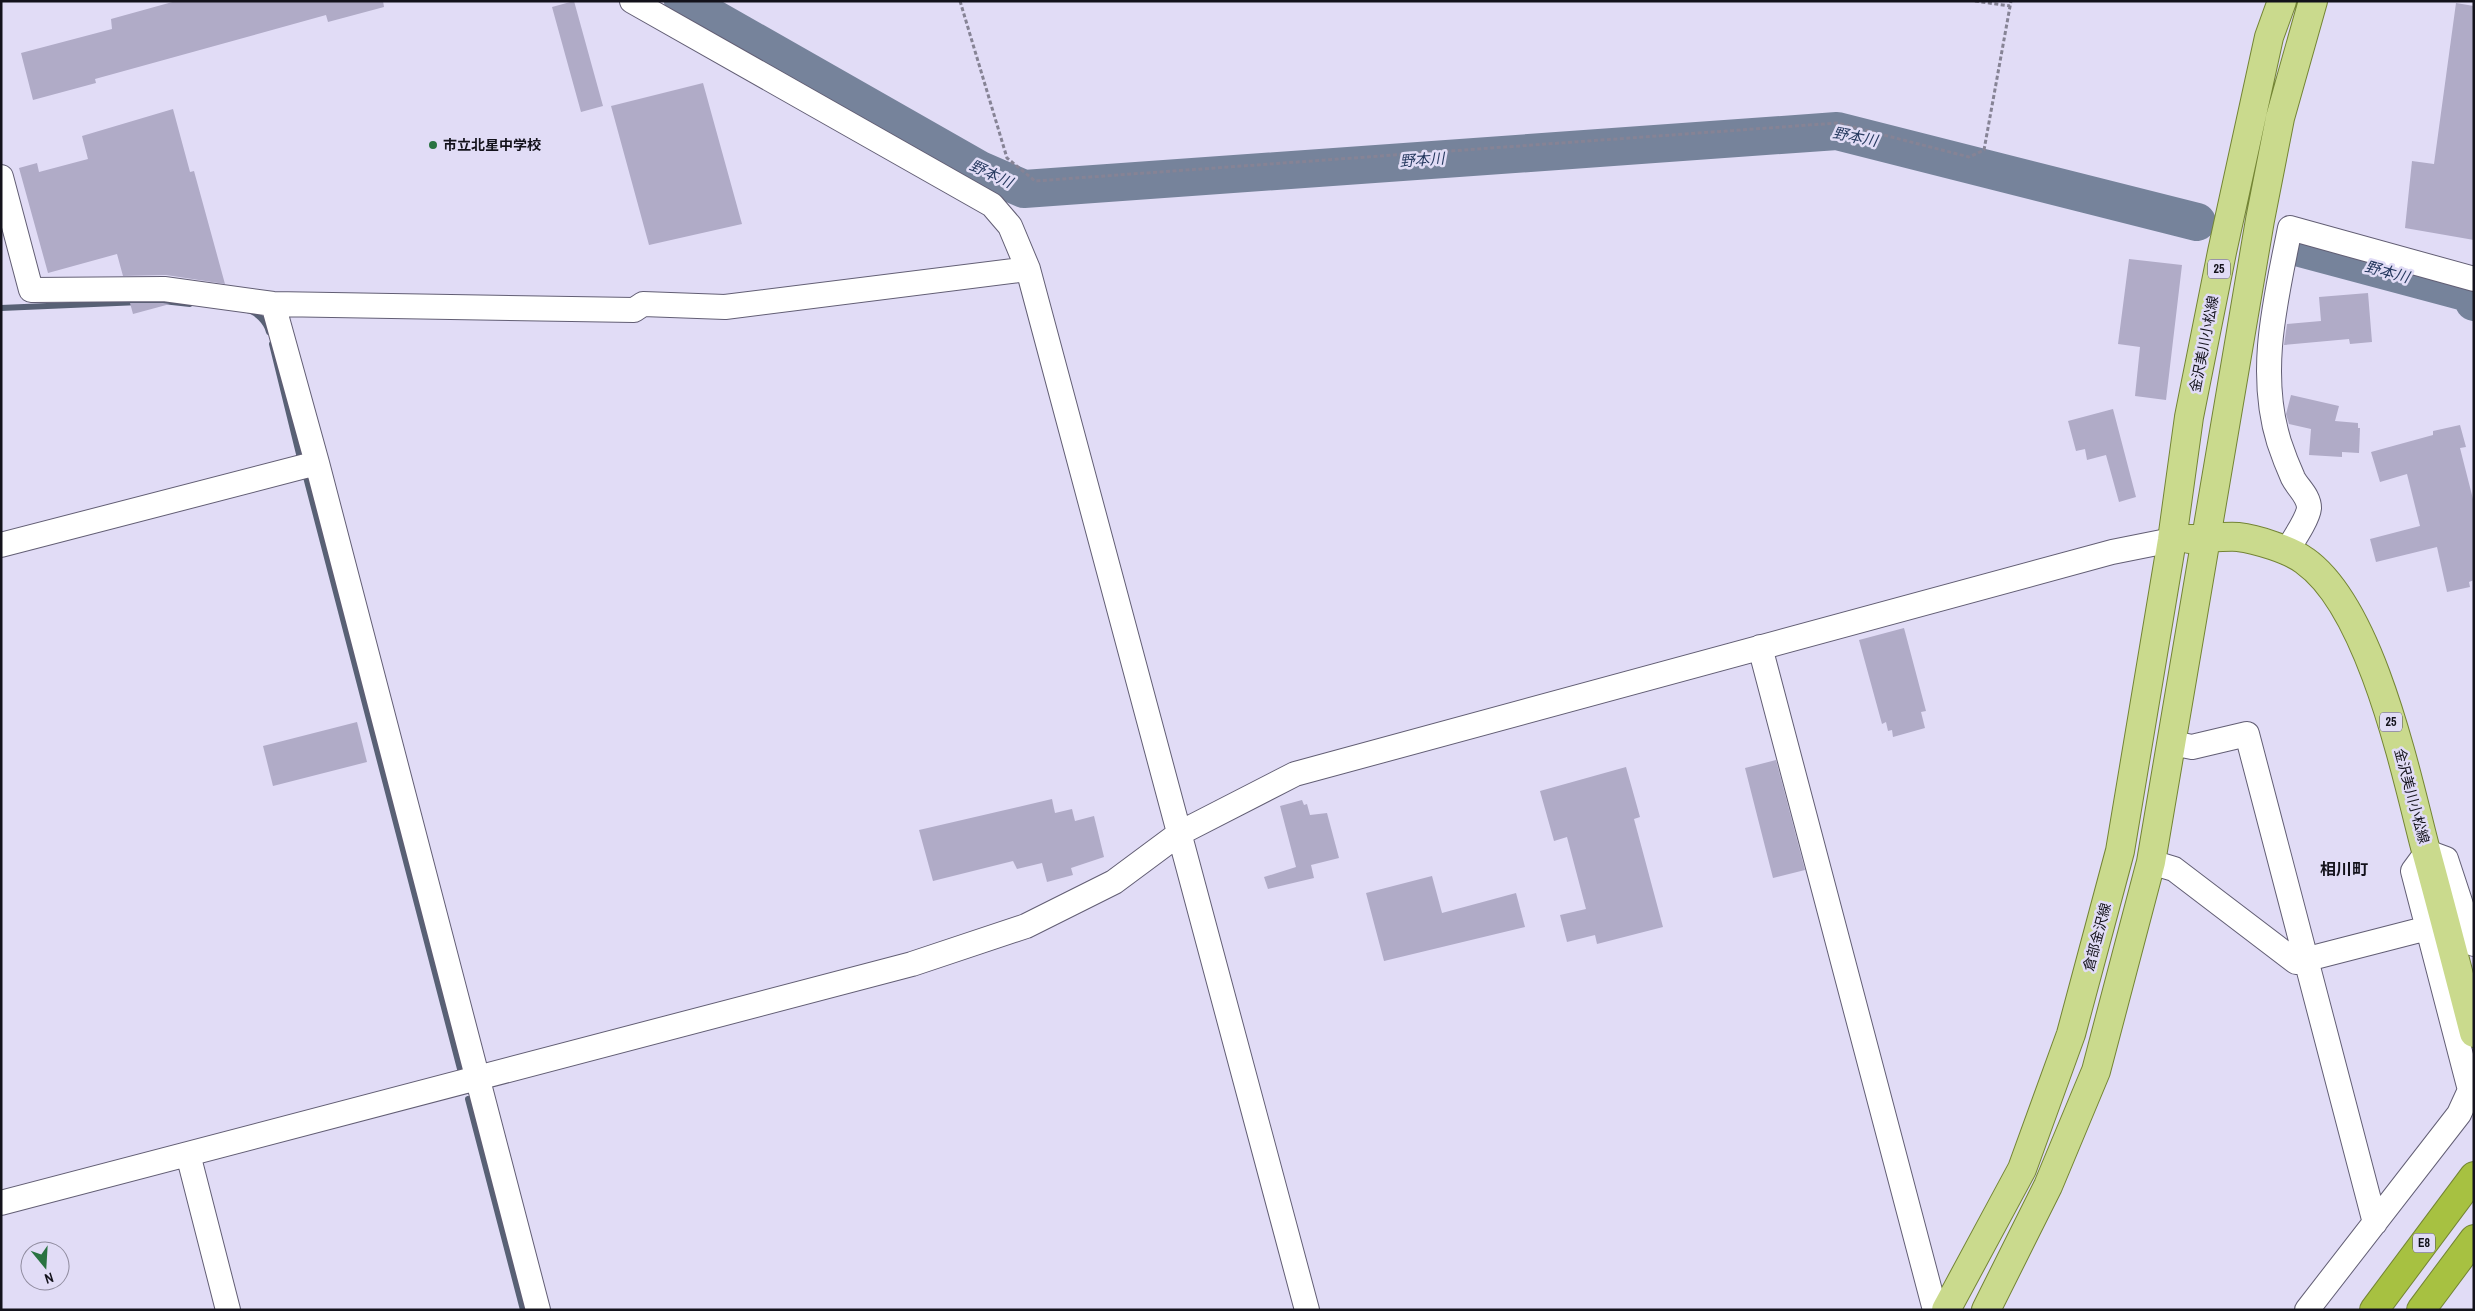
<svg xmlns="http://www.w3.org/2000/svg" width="2475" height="1311" viewBox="0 0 2475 1311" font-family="'Archivo Narrow','Noto Sans JP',sans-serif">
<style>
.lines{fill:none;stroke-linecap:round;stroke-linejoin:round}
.stream{stroke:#586175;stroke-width:6}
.river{stroke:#76839b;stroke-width:38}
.building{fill:#b0abc7}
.minor-casing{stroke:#625e74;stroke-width:26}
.major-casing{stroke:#738434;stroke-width:30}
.highway-casing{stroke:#738434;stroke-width:30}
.path{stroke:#868395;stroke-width:3;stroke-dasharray:4 2.5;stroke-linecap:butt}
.minor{stroke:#fff;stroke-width:24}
.major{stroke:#cada8d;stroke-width:28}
.highway{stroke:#a7c141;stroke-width:28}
.poi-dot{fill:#297341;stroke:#e1dcf6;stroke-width:2}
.labels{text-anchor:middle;stroke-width:5;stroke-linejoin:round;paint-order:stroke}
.shield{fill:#e1dcf6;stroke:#514f5d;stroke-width:1}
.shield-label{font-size:12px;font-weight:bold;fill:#13121b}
.poi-label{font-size:14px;font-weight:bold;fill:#13121b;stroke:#e1dcf6;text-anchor:start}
.street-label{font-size:14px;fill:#13121b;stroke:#e1dcf6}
.water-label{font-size:15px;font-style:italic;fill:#273a60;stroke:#e1dcf6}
.quarter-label{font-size:16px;font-weight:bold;fill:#13121b;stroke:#e1dcf6}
</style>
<rect width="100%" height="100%" fill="#e1dcf6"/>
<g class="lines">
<path class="stream" d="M1,308L163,301L190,304
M247,310C256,311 267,323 269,332
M272,344L299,454
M306,477L460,1069
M468,1099L523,1310"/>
<path class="river" d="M683,1L980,170L1024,189L1837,131L2197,222
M2296,247L2472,294L2474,302"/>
</g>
<path class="building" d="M176,1H383L384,7L328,22L326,15L95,79L96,83L33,100L21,53L112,29L111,19Z
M574,1L603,106L581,112L552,7Z
M2456,3L2474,6V240L2405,228L2412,161L2434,164Z
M703,83L742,224L649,245L611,106Z
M173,109L190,172L194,171L225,284L166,275L123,276L117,254L48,273L19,168L37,163L39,172L88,159L82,136Z
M2129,259L2182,265L2166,400L2135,396L2140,347L2118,344Z
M2368,293L2372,342L2350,344L2349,339L2284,345L2287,324L2321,321L2319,297Z
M130,303H163L170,304L133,314Z
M2291,395L2339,406L2335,421L2358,423V428H2360L2359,453L2342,452V457L2309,455L2311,429L2289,424L2286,414Z
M2113,409L2136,497L2119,502L2106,455L2087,460L2085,449L2076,451L2068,421Z
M2460,425L2466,447L2460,448L2474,503V580L2469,582L2470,587L2447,592L2437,547L2376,562L2370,539L2420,526L2407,474L2380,482L2371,452L2433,435V431Z
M1904,628L1926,711L1921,712L1925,728L1893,737L1892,730L1888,731L1886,722L1882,724L1859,640Z
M357,722L367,762L273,786L263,746Z
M1776,760L1805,870L1773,878L1745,768Z
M1626,767L1640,817L1634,819L1663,927L1597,944L1595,935L1567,942L1560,915L1586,909L1567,837L1554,841L1540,791Z
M1052,799L1055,813L1072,809L1075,821L1094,816L1104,857L1071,868L1073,875L1047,882L1042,863L1017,869L1013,861L933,881L919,830Z
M1302,800L1304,805L1307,804L1310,815L1327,813L1339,858L1311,865L1314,878L1268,889L1264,877L1296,867L1280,806Z
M1432,876L1442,913L1516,893L1525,927L1384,961L1366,893Z"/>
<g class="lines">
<defs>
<path id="minor" d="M632,1L992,205L1010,226L1028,269L1307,1310
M1,177L31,290L164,289L273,304L634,310L643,304L725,307L1028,269
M273,304L317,463L538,1310
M1,545L317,463
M2286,552C2292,542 2308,519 2309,508C2309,496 2298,488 2293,478C2288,467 2283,454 2279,442C2257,371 2276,299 2290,228L2474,279
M1760,647L1935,1310
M2172,743L2192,747L2247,734L2375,1223
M2151,862L2174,869L2296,962L2428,928
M188,1154L228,1310
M1,1203L912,964L1026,926L1114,882L1180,833L1295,774L2112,552L2172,540
M2307,1310L2459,1114L2470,1090L2413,871L2427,852L2446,859L2474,944"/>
<path id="major" d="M2189,539C2205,539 2222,536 2238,537C2256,539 2291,550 2305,561C2371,608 2405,770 2425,847C2442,909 2458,971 2474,1033
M1946,1310L2022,1169L2071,1034L2120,851L2172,540L2189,417L2222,252L2269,37L2282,1
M1986,1310L2048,1186L2096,1071L2151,862L2260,220L2280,118L2313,1"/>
<path id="highway" d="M2374,1310L2474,1176
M2421,1310L2474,1239"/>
</defs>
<use href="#minor" class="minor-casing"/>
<use href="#major" class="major-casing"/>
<use href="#highway" class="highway-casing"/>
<path class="path" d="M960,1L1007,158L1035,181L1837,123L1969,157L1984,150L2011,1
M1975,1L2010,6"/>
<use href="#minor" class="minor"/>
<use href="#major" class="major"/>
<use href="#highway" class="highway"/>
</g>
<circle class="poi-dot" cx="433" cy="145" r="5"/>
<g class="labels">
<g class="shield">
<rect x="2208" y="259.5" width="22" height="19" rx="4"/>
<rect x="2380" y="712.5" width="22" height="19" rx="4"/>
<rect x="2413" y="1233.5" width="22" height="19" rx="4"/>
</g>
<g class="shield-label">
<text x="2219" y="273">25</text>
<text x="2391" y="726">25</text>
<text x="2424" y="1247">E8</text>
</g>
<g class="poi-label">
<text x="443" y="150">市立北星中学校</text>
</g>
<g class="street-label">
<text transform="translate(2204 344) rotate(-79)" y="5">金沢美川小松線</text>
<text transform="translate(2412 796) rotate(75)" y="5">金沢美川小松線</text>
<text transform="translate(2097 937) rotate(-75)" y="5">倉部金沢線</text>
</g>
<g class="water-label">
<text transform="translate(1855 137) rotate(11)" y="5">野本川</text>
<text transform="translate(1422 160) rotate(-4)" y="5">野本川</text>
<text transform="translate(991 174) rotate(25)" y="5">野本川</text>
<text transform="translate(2387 272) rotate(15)" y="5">野本川</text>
</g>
<g class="quarter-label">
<text x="2344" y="875">相川町</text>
</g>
</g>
<rect width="2475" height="1311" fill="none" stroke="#13121b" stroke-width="5"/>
<g transform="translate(45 1266) rotate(162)"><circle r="24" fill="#e1dcf6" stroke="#8f8b9e"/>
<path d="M0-4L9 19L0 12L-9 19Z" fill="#297341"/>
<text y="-8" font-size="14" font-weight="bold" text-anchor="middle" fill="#13121b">N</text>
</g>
</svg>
